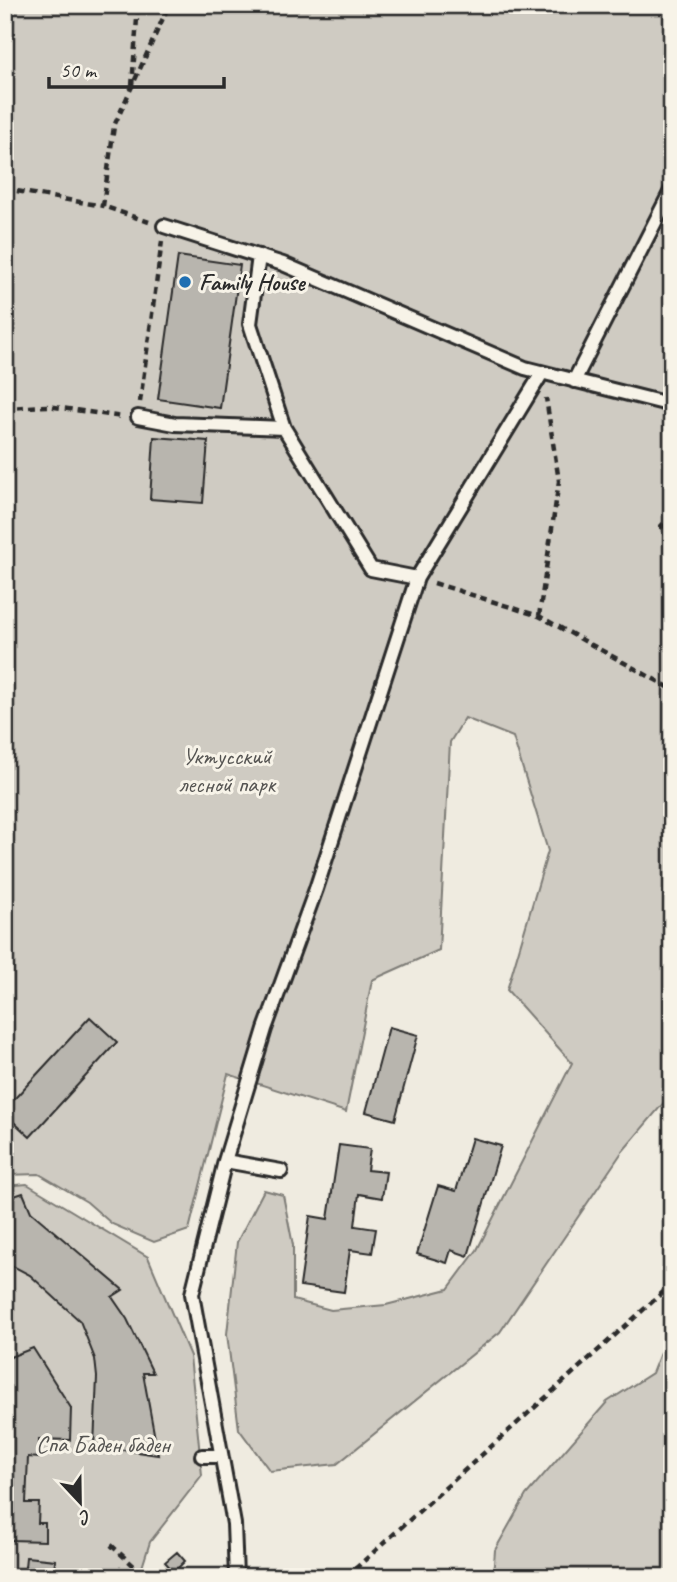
<svg xmlns="http://www.w3.org/2000/svg" width="677" height="1582" viewBox="0 0 677 1582" font-family="Caveat,sans-serif">
<style>
.green{fill:#cfcbc2;stroke:#7d7b76;stroke-width:2}
.building{fill:#b8b5ae;stroke:#2b2b2b;stroke-width:2}
.lines{fill:none;stroke-linecap:round;stroke-linejoin:round}
.lane-casing{stroke:#2b2b2b;stroke-width:18}
.path{stroke:#2b2b2b;stroke-width:4.5;stroke-dasharray:7 5;stroke-linecap:butt}
.lane{stroke:#f7f3e8;stroke-width:12}
.poi-dot{fill:#1f6fb2;stroke:#f7f3e8;stroke-width:2.5}
.labels{text-anchor:middle;stroke-width:6;stroke-linejoin:round;paint-order:stroke}
.poi-label{font-size:24px;font-weight:bold;fill:#2b2b2b;stroke:#f7f3e8;text-anchor:start}
.park-label{font-size:24px;fill:#545351;stroke:#f7f3e8}
</style>
<rect width="100%" height="100%" fill="#efebe0"/>
<filter id="ink" filterUnits="userSpaceOnUse"><feTurbulence type="fractalNoise" baseFrequency=".0143" numOctaves="2"/><feDisplacementMap in="SourceGraphic" scale="14" xChannelSelector="R" yChannelSelector="G"/><feConvolveMatrix kernelMatrix="1 2 1 2 8 2 1 2 1" color-interpolation-filters="sRGB"/></filter>
<g filter="url(#ink)">
<path class="green" d="M5,5H672V1093L622,1152L500,1332L337,1464L270,1471L239,1429L227,1334L237,1242L264,1190L283,1195L293,1245V1300L331,1310L386,1305L448,1289L477,1250L572,1063L507,990L548,851L513,737L465,718L450,742L439,950L372,980L346,1112L228,1074L189,1230L154,1242L112,1224L87,1202L39,1174L5,1175Z
M27,1184L148,1257L190,1356L202,1475L150,1542L139,1577H5V1186Z
M672,1323V1577H493L495,1550L526,1495L607,1402L652,1373Z"/>
<path class="building" d="M178,256L240,265L220,408L158,399Z
M154,437L208,441L203,503L150,499Z
M90,1017L117,1042L30,1137L5,1114V1109Z
M389,1027L418,1035L395,1120L366,1112Z
M472,1138L501,1146L468,1256L451,1250L447,1263L417,1254L438,1186L456,1191Z
M339,1145L370,1149L367,1170L386,1172L382,1198L359,1194L355,1226L376,1229L372,1253L350,1250L344,1292L300,1286L310,1216L328,1219Z
M23,1193L31,1212L123,1290L112,1297L127,1319L153,1373H143L158,1455L94,1446L97,1377L95,1359L80,1321L30,1275L5,1262V1199Z
M33,1348L71,1408L70,1440L39,1439V1458L28,1457L26,1503H39L38,1523H45V1541L10,1540V1521L5,1520V1359Z
M177,1552L185,1561L174,1572L165,1562Z
M26,1557L55,1560L54,1577H24Z"/>
<g class="lines">
<defs>
<path id="lane" d="M164,226L283,264L525,368L672,405
M259,256L250,324L284,428
M574,381L672,189
M138,417L175,424L284,428L371,569L417,578
M225,1161L265,1029L316,889L417,578L542,373
M202,1456H221
M236,1577L234,1524L192,1294L225,1161L281,1171"/>
</defs>
<use href="#lane" class="lane-casing"/>
<path class="path" d="M132,86L138,5
M5,189L103,206
M149,222L103,206L114,126L169,5
M140,402L162,241
M5,408L48,406L122,417
M672,515L661,526L672,544
M434,583L539,616L672,689
M539,616L559,481L546,398
M111,1545L146,1577
M346,1577L672,1284"/>
<use href="#lane" class="lane"/>
</g>
</g>
<circle class="poi-dot" cx="185" cy="282" r="7"/>
<g class="labels">
<g class="poi-label">
<text x="199" y="290">Family House</text>
</g>
<g class="park-label">
<text x="227" y="764">Уктусский<tspan x="227" dy="28">лесной парк</tspan></text>
<text x="103" y="1452">Спа Баден баден</text>
</g>
</g>
<rect width="677" height="1582" fill="none" stroke="#f7f3e8" stroke-width="28"/>
<rect x="14" y="14" width="649" height="1554" fill="none" stroke="#2b2b2b" stroke-width="2.5" filter="url(#ink)"/>
<g transform="translate(80 1502) rotate(158)" stroke="#f7f3e8" stroke-width="5" paint-order="stroke">
<path d="M0-5L12 26L0 18L-12 26Z" fill="#2b2b2b"/>
<text y="-10" font-size="19" font-weight="bold" text-anchor="middle" fill="#2b2b2b">С</text>
</g>
<path d="M49 77v10h175v-10" fill="none" stroke="#2b2b2b" stroke-width="3.5"/>
<text x="60" y="77" font-size="21" fill="#2b2b2b" stroke="#f7f3e8" stroke-width="5" paint-order="stroke">50 m</text>
</svg>
